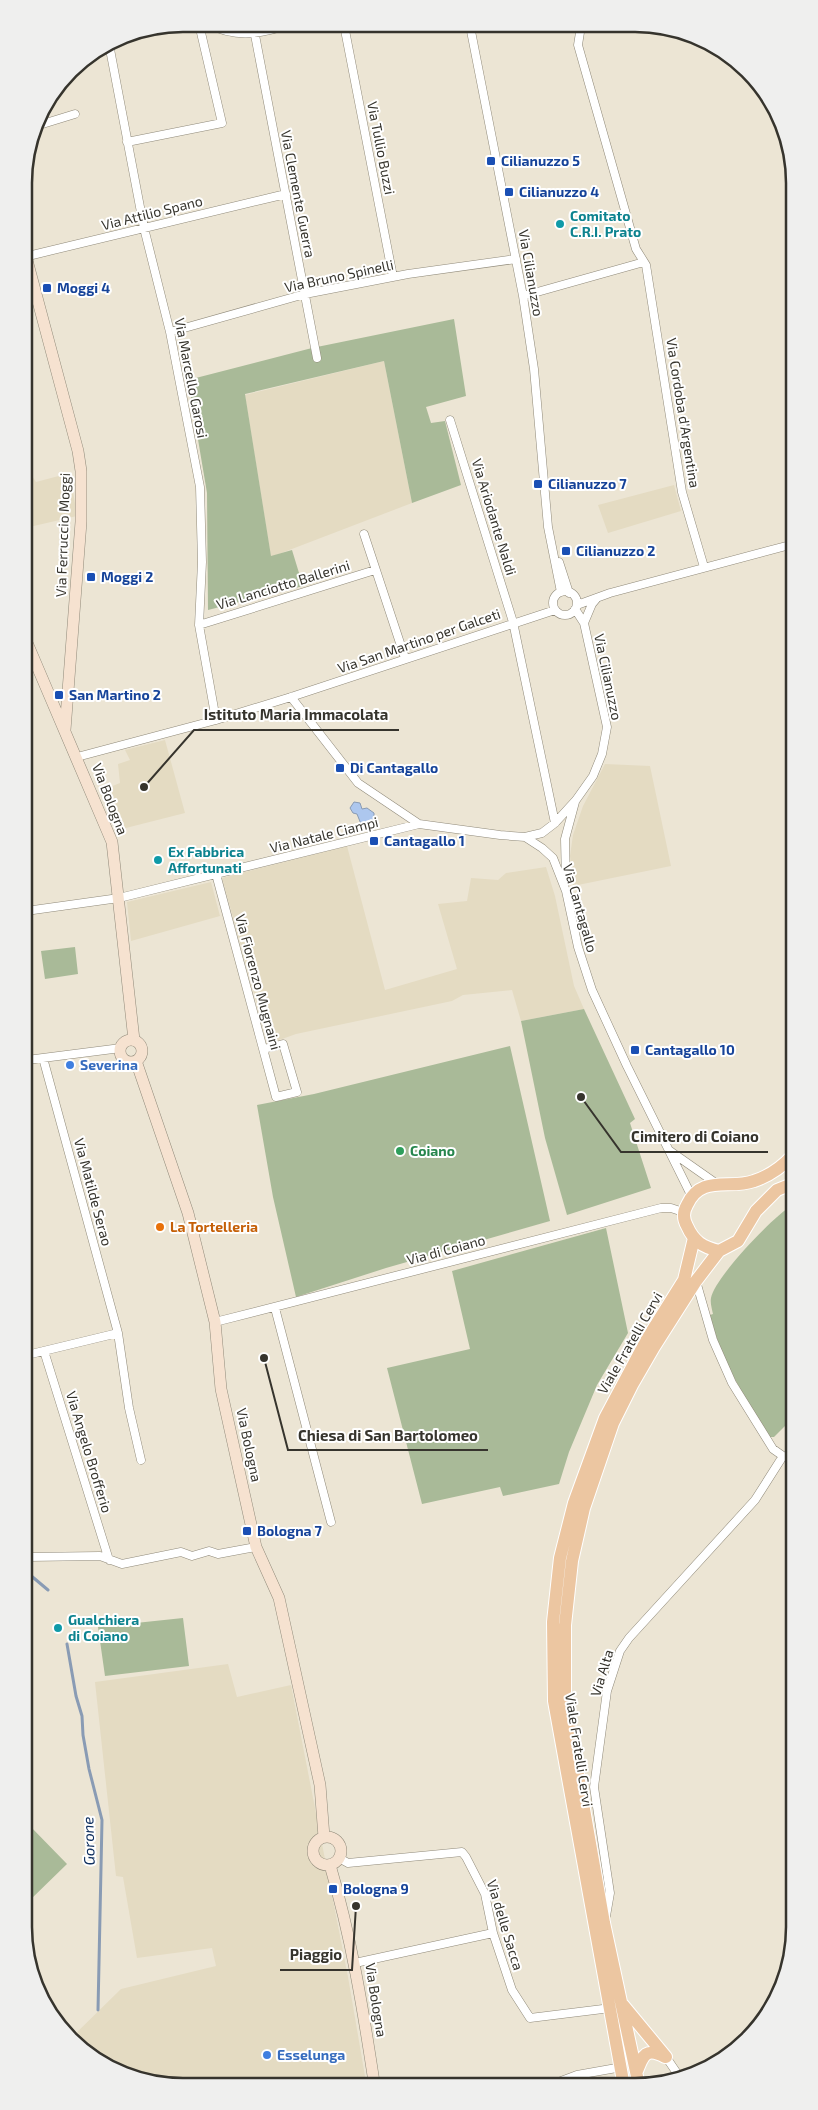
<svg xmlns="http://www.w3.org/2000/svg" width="818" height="2110" viewBox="0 0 818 2110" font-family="'Exo 2',sans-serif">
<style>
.built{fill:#e4dbc2}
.green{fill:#a9ba98}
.water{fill:#adc7ee;stroke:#899bb4}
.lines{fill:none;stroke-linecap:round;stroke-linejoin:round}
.stream{stroke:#899bb4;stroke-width:3}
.street-casing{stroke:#908a7a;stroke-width:9}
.secondary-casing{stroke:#908a7a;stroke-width:12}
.primary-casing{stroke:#fff;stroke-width:14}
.street{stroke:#fff;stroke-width:8}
.secondary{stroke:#f6e2d0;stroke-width:11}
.primary{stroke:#ecc6a1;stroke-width:12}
.transit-dot{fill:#1a4fb4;stroke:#fff;stroke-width:2}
.culture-dot{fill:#0f9aa8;stroke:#fff;stroke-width:2}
.shop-dot{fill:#3f7fe0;stroke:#fff;stroke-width:2}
.leisure-dot{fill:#2e9e5b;stroke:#fff;stroke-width:2}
.food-dot{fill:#e8710a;stroke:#fff;stroke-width:2}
.labels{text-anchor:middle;stroke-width:4;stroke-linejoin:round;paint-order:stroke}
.street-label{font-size:14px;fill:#36342d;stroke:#fff}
.transit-label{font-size:14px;font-weight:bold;fill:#164399;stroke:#fff;text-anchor:start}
.culture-label{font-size:14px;font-weight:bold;fill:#0d838f;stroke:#fff;text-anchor:start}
.shop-label{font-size:14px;font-weight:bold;fill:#366cbe;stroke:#fff;text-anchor:start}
.leisure-label{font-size:14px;font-weight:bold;fill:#27864d;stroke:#fff;text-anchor:start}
.food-label{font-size:14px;font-weight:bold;fill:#c56008;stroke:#fff;text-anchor:start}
.water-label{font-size:15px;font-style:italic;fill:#113160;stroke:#fff}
.rim{fill:none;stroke:#36342d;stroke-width:2.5}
.leader{fill:none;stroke:#36342d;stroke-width:2}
.callout-dot{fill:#36342d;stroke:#fff;stroke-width:2}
.callout-label{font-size:15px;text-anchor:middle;font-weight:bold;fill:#36342d;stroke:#fff;stroke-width:4;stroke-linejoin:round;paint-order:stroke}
</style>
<rect width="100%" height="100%" fill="#ece5d4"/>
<path class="built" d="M384,361L412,503L271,557L245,395Z
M25,465L36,482L70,473L77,516L25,528Z
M674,485L681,511L608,533L598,505Z
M165,740L185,813L118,830L100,791L120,783L118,764L130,760L125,750Z
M605,764L650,766L671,866L573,886L570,856L573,835L583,806Z
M347,846L385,990L457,969L438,904L467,901L471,878L498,880L506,873L546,867L555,896L574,986L584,1009L521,1021L512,990L463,995L452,1001L296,1034L268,1044L222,878Z
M211,882L220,916L131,941L127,902Z
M228,1664L237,1697L291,1685L348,1977L366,2082L152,2083L112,2070L70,2039L121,1989L216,1966L212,1948L137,1958L123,1877L116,1876L95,1682Z"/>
<path class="green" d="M454,319L466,396L426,407L431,423L445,421L461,485L412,503L384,361L245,394L271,556L292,550L303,586L208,610L207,493L188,380L312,348Z
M75,947L78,974L45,979L41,951Z
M584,1009L635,1119L630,1123L651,1188L567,1215L545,1138L521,1021Z
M510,1046L550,1221L386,1268L296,1297L273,1197L257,1105L314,1094Z
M792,1205V1419L774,1437H770C745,1398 721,1361 710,1315L713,1314C712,1309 710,1303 711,1298C715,1277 773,1217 792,1205Z
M606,1228L628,1333L597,1385L569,1452L559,1484L503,1496L500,1487L422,1504L387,1368L470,1349L452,1271Z
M183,1618L189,1666L105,1676L98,1627Z
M29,1825L67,1864L29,1901Z"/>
<path class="water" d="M354,802L360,803L362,809L367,808L374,813V821L363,825L361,824L357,814L353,813L350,808Z"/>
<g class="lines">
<path class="stream" d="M29,1574L48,1590
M67,1644L76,1696L82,1716L83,1735L89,1769L102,1820L98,2010"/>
<defs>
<path id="street" d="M208,24C237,39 261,34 291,24
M242,24L283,25
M344,25L393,277
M470,26L523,296L534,369L548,527L561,592
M581,26L578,45L636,249L646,265L682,492L704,567
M255,35L317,358
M109,44L144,228L170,332L200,487L202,562L199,625L216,720
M36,126L75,114
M127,142L222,123L199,24
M24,257L286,194
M523,296L644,262
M170,332L305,294L408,274L516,259
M450,420L513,622L555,823
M364,534L405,658
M559,562L569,593
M553 603a12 12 0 1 1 24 0a12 12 0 1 1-24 0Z
M577,605L610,593L790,545
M584,623L592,604L597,598
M199,625L375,570
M291,697L358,783L419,824L500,835L525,837L542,848L553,858L566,891L578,947L592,990L627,1066L691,1195
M77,757L216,720L291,697L555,610
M525,837L542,833L555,823L576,800L593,776L602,754L607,727L584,623L575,609
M216,874L276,1097L297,1092L283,1044L264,1049
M566,882L565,839L575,802
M26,911L119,898L419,824
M27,1060L121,1048
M670,1151L717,1184
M696,1281L713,1340L732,1383L773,1449L783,1456L793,1457
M275,1308L331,1522
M215,1322L661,1208H671L683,1212
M118,1333L129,1408L141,1460
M44,1351L109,1560
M27,1355L118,1333L43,1058
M28,1557L100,1556L122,1564L181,1552L192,1556L209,1551L218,1554L256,1547
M339,1858L348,1863L462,1852L466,1857L485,1894L493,1933L512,1990L530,2018L611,2008
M606,1916L610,1893L594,1787L607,1691L620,1651L629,1638L755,1500L783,1456
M355,1963L493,1933
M666,2057L681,2079
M561,2081L577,2075L622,2067"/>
<path id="secondary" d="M24,249L78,451L81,471V522L65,730
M25,638L112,842L134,1040
M120 1051a11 11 0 1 1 22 0a11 11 0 1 1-22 0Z
M136,1061L188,1213L215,1322L221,1389L256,1547L279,1598L320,1785L324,1837
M313 1851a14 14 0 1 1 28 0a14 14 0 1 1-28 0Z
M330,1865C351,1936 363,2009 374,2082"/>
<path id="primary" d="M719,1251C703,1247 694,1242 687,1226C683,1219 683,1212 687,1205C701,1174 729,1190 754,1181C769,1176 781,1168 792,1156
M623,2005L666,2057
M637,2071C643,2055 646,2047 665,2057
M623,2081L554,1701L553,1622L560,1558L574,1503L605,1418L647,1339L684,1280L694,1238
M638,2081L604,1923L565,1701V1625L572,1561L584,1508L613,1423L632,1385L654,1347L696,1281L719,1251L738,1241L756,1211L777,1190L792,1184"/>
</defs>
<use href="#street" class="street-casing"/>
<use href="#secondary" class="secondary-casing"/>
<use href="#primary" class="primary-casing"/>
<use href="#street" class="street"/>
<use href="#secondary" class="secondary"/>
<use href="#primary" class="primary"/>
</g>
<g class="transit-dot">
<rect x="486" y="156" width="10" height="10" rx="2.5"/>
<rect x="504" y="187" width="10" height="10" rx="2.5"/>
<rect x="42" y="283" width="10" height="10" rx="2.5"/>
<rect x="533" y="479" width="10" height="10" rx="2.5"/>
<rect x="561" y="546" width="10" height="10" rx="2.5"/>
<rect x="86" y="572" width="10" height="10" rx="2.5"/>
<rect x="54" y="690" width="10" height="10" rx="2.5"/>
<rect x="335" y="763" width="10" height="10" rx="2.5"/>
<rect x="369" y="836" width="10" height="10" rx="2.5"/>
<rect x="630" y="1045" width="10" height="10" rx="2.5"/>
<rect x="242" y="1526" width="10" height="10" rx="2.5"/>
<rect x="328" y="1884" width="10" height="10" rx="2.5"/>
</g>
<g class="culture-dot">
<circle cx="560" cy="224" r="5"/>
<circle cx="158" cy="860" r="5"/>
<circle cx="58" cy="1628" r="5"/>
</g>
<g class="shop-dot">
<circle cx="70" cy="1065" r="5"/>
<circle cx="267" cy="2055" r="5"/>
</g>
<circle class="leisure-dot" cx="400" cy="1151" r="5"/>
<circle class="food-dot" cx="160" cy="1227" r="5"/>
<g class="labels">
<g class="street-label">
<text transform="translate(381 148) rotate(79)" y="5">Via Tullio Buzzi</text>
<text transform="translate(298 194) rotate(79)" y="5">Via Clemente Guerra</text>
<text transform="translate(152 213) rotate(-14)" y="5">Via Attilio Spano</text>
<text transform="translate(531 273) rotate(80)" y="5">Via Cilianuzzo</text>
<text transform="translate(339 276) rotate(-12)" y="5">Via Bruno Spinelli</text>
<text transform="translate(191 378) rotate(79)" y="5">Via Marcello Garosi</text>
<text transform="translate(683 413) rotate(81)" y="5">Via Cordoba d'Argentina</text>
<text transform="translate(494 517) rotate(73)" y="5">Via Ariodante Naldi</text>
<text transform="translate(63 535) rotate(-88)" y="5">Via Ferruccio Moggi</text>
<text transform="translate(283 585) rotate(-17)" y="5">Via Lanciotto Ballerini</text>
<text transform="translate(419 641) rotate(-19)" y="5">Via San Martino per Galceti</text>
<text transform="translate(608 677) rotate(78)" y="5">Via Cilianuzzo</text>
<text transform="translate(110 799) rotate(69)" y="5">Via Bologna</text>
<text transform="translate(324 835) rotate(-14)" y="5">Via Natale Ciampi</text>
<text transform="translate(580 908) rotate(74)" y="5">Via Cantagallo</text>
<text transform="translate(258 982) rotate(75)" y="5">Via Fiorenzo Mugnaini</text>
<text transform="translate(93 1192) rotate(75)" y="5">Via Matilde Serao</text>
<text transform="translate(446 1250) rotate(-15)" y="5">Via di Coiano</text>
<text transform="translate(630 1343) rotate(-60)" y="5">Viale Fratelli Cervi</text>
<text transform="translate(249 1445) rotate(78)" y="5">Via Bologna</text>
<text transform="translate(89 1452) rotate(73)" y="5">Via Angelo Brofferio</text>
<text transform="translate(602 1673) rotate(-73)" y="5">Via Alta</text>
<text transform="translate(579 1750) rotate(81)" y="5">Viale Fratelli Cervi</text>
<text transform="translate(505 1925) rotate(73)" y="5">Via delle Sacca</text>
<text transform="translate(376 2000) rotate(81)" y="5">Via Bologna</text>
</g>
<g class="transit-label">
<text x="501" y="166">Cilianuzzo 5</text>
<text x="519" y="197">Cilianuzzo 4</text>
<text x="57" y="293">Moggi 4</text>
<text x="548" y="489">Cilianuzzo 7</text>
<text x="576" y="556">Cilianuzzo 2</text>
<text x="101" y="582">Moggi 2</text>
<text x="69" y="700">San Martino 2</text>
<text x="350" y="773">Di Cantagallo</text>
<text x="384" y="846">Cantagallo 1</text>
<text x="645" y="1055">Cantagallo 10</text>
<text x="257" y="1536">Bologna 7</text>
<text x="343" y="1894">Bologna 9</text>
</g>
<g class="culture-label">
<text x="570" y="221">Comitato<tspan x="570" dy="16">C.R.I. Prato</tspan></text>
<text x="168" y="857">Ex Fabbrica<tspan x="168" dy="16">Affortunati</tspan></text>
<text x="68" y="1625">Gualchiera<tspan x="68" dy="16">di Coiano</tspan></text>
</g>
<g class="shop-label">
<text x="80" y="1070">Severina</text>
<text x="277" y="2060">Esselunga</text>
</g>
<g class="leisure-label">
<text x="410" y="1156">Coiano</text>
</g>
<g class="food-label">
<text x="170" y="1232">La Tortelleria</text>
</g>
<g class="water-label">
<text transform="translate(89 1841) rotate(-92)" y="5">Gorone</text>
</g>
</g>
<path d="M0 0H818V2110H0ZM183 32H635A151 151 0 0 1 786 183V1927A151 151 0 0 1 635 2078H183A151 151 0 0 1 32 1927V183A151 151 0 0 1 183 32Z" fill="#efefee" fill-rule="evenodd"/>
<path class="rim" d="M183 32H635A151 151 0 0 1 786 183V1927A151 151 0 0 1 635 2078H183A151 151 0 0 1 32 1927V183A151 151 0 0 1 183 32Z"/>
<path class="leader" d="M144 787L194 730H399M581 1097L621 1152H768M264 1358L288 1450H488M356 1906L352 1970H280"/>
<g class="callout-dot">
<circle cx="144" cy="787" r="5"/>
<circle cx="581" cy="1097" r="5"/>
<circle cx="264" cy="1358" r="5"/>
<circle cx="356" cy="1906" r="5"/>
</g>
<g class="callout-label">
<text x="296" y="720">Istituto Maria Immacolata</text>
<text x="695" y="1142">Cimitero di Coiano</text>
<text x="388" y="1441">Chiesa di San Bartolomeo</text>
<text x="316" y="1960">Piaggio</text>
</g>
</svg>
